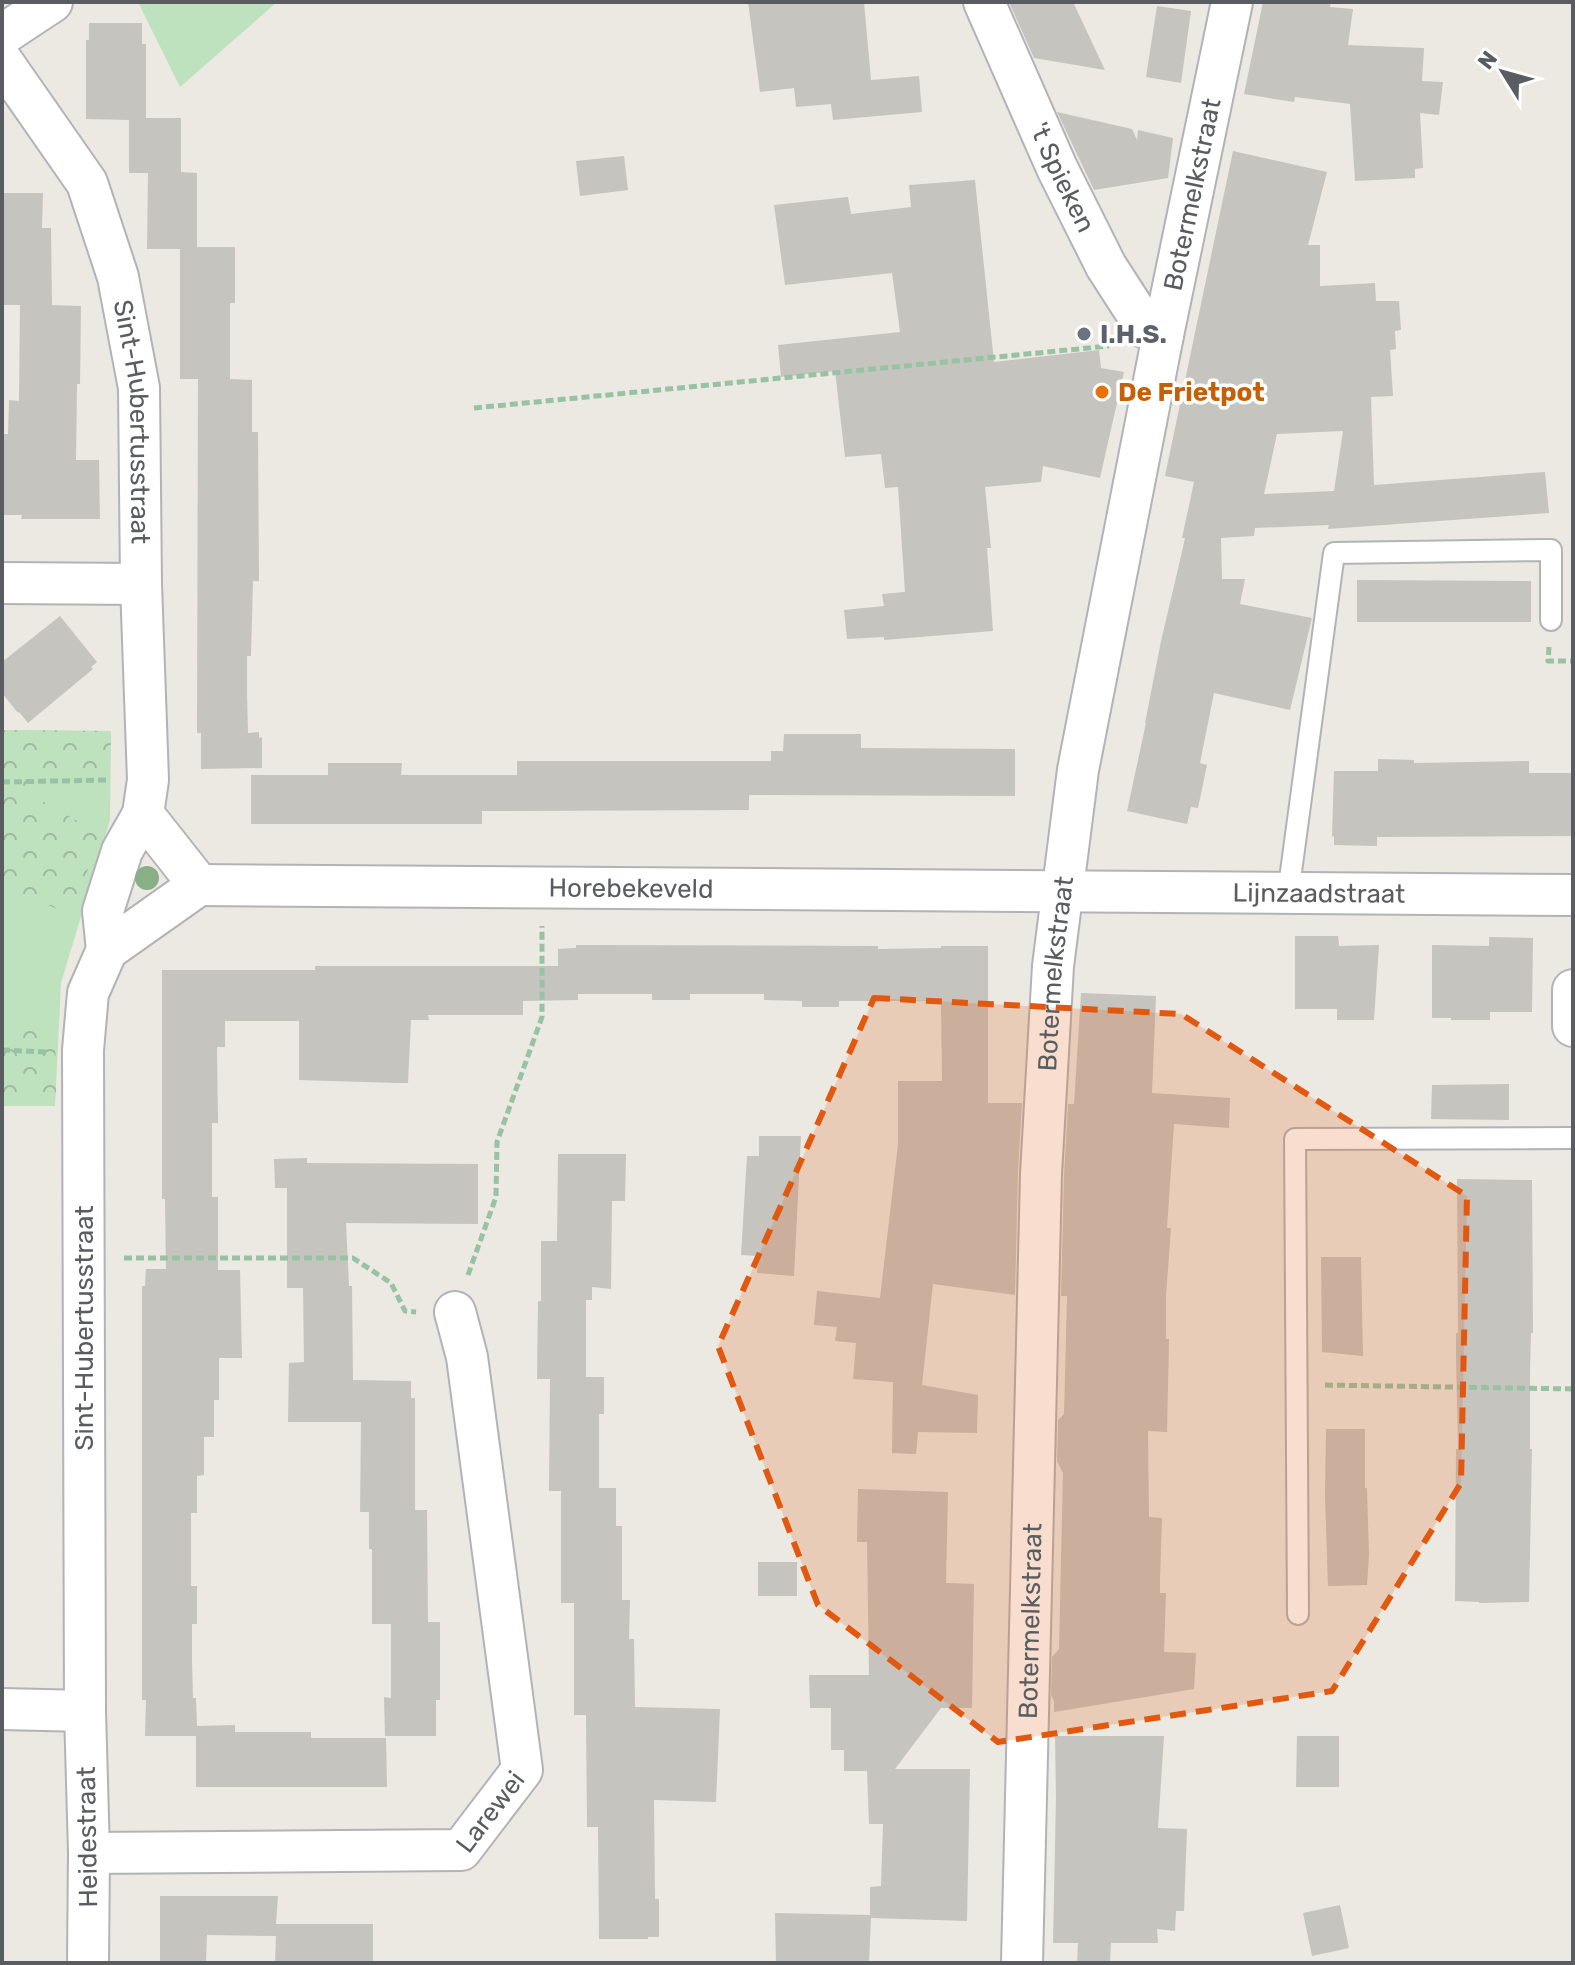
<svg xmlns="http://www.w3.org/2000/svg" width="1575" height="1965" viewBox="0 0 1575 1965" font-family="Rubik,sans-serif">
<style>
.green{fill:#bee2be}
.forest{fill:url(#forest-crowns)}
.building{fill:#c6c4be;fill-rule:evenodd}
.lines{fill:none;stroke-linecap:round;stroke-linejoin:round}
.lane-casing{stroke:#b1b3b8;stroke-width:24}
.street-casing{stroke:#b1b3b8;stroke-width:44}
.path{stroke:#98c2a4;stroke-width:5;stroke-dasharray:8 4;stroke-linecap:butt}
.lane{stroke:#fff;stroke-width:20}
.street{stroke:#fff;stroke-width:40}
.tree{fill:#89af86}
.marked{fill:#e15910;fill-opacity:0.2;stroke:#e15910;stroke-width:6;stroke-dasharray:16 10;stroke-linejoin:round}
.worship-dot{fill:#6b7280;stroke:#fff;stroke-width:3}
.food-dot{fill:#e8710a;stroke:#fff;stroke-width:3}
.labels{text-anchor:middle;stroke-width:7;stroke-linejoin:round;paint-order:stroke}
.street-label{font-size:26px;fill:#595d61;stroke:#fff}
.worship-label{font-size:26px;font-weight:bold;fill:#5b616d;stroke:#fff;text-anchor:start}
.food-label{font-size:26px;font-weight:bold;fill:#c56008;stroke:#fff;text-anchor:start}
</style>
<defs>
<pattern id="forest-crowns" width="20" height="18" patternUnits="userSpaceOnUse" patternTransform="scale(2)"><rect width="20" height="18" fill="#bee2be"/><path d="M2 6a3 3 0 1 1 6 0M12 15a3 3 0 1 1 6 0" fill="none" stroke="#9dba9e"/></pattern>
</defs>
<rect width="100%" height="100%" fill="#ebe9e1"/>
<path class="green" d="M138,2H277L180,87Z
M2,730L111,731L110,820L61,983L55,1106H2Z"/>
<path class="forest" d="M2,730L111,731L110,773L27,771L32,795L103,836L68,914L2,884Z
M2,1021L55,1024L56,1093L2,1094Z"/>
<path class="building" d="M748,2H864L871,80L919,76L922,112L833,120L831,104L796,107L794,88L760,92Z
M1009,2H1073L1105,70L1034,58Z
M1263,2H1331L1330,7L1353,9L1348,45L1424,48L1422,81L1443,82L1439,115L1420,113L1423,168L1415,169V178L1355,181L1350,104L1295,97L1294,102L1244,94Z
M1157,6L1191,11L1181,83L1146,77Z
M89,23H142V44H146V118H181V172L197,173V247H235V303H230V379L252,380V432H258L259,581H253L251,656H247V693L248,733L259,732V738L262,737V768L201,769V733H197L198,379H180V249H147L148,173H129V120L86,119V40H89Z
M1057,112L1132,129L1137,140L1138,130L1173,138L1168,178L1094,190Z
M1233,151L1327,172L1308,245H1320V286L1375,283L1376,301H1399L1401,330L1395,331L1396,349L1390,350L1393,396L1371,397L1374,485L1545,472L1549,513L1328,529L1329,525L1255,528L1254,536L1221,538L1222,579H1245L1240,604L1312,618L1290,710L1214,693L1200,763L1207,765L1198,808L1191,807L1187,824L1127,811L1146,723H1145L1161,641L1181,556L1185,538H1182L1194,482L1165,476ZM1343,431L1334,491L1264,494L1277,434Z
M624,156L628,190L580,196L576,161Z
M975,180L994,362L1099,350L1101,368L1124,372L1100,478L1043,466L1041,482L985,487L991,548H987L993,631L884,640V637L847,639L844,610L884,606L882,594L905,592L898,487L885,488L881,454L845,457L835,371L781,377L778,345L900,332L892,273L785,285L774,205L848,197L851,214L911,207L909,185Z
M2,193H43L42,228H51L52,305L81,306L80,384H77L76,460H99L100,519H21L22,515H2V434H8L9,400L19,401L20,305H2Z
M1357,580L1531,581V622H1357Z
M60,616L97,662L91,667L93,669L28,723L19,712L18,713L2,693V662Z
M784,734H861V748L1015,749V796L749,795V810L482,811V824H251V775H328V763H402L401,775H517V761H771V751H783Z
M1378,759L1414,760V763L1529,761V773H1573V836L1377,837V846L1334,845V837L1332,836L1334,771H1378Z
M1295,936H1338L1339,946L1379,945L1374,1020H1337V1009H1295Z
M1489,937L1533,938L1532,1012H1490V1020H1451V1018H1432V945L1489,946Z
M576,945L878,946V949L941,948V946H988V1103H1022L1018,1173L1015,1295L933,1284L922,1385L978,1395L977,1433L918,1432L916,1454L892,1453L893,1382L853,1379L856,1343L835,1341L837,1327L814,1325L817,1291L880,1298L898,1144V1081H942L941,1001H839V1007H802V1001L764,1000V994H690V1000H652V994H578V1000L523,1001V1015H428L429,1020H411L408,1083H397L299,1080V1021H225V1047H217L218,1123H212V1197H218V1270H240L242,1358H219V1400H214V1437H204V1475L197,1476V1513H191V1586H197V1624H192V1661L193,1698H196L197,1726L235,1725V1732H311V1738H386L387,1787H196V1736H145L146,1700H142V1286H145L146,1269H166L165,1199H162V970H315V966H558V949L576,948Z
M1081,993L1156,996L1152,1093L1230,1098L1229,1128L1174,1124L1167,1228H1171L1166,1296V1339H1169L1167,1432L1148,1431L1149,1517L1162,1518L1160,1578V1593H1166L1164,1652L1196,1653L1194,1689L1054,1712V1701L1051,1695L1052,1657L1059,1649L1063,1473L1057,1461L1058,1420L1064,1414L1067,1296H1061L1064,1175L1068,1104H1074Z
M1509,1084V1120L1431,1119L1432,1085Z
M759,1136H801L794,1276L757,1273L758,1256L741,1255L747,1156H759Z
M558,1154H626L625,1201H612L611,1289L592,1287V1300H586V1377H604V1414H599V1488H616V1526H622V1600H630L629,1639H634L635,1707L720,1709L716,1802L654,1800L655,1899H659V1937H648V1939H599L598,1827H587L586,1715H574V1603H561V1491H549L550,1379H537L538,1301H541V1241H557Z
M307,1158V1163L478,1164V1224L346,1223L349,1286H352L353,1380L411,1381V1398H415V1510H427L428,1622H440V1700H436V1736H385L384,1697L391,1698V1624H372V1549H369V1512H360L361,1422H288L289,1363L304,1362L303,1288H287V1188H275L274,1159Z
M1457,1179L1532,1180L1533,1333H1531L1530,1370V1449H1532L1529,1602L1479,1603V1602L1455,1601L1456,1449H1458L1456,1355V1333H1458Z
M1321,1257H1361L1363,1356L1322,1352Z
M1326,1429H1365V1488H1367L1369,1555L1367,1585L1328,1586L1325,1496Z
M858,1489L948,1492L946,1583L974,1584L972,1708H941L895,1769H970L967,1921L871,1918L869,1963H776L775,1913L870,1915V1887L881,1886L883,1824H869L867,1771H844V1750H831V1708H810L809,1675H869L867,1542H857Z
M758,1562H797V1596H758Z
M1055,1736H1164L1158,1828L1187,1829L1184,1911H1176L1175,1931L1157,1929L1158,1943H1111L1110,1963H1077L1078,1943H1053L1056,1798Z
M1297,1736H1339V1787H1296Z
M160,1896H278L276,1924H373V1963H275L276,1936L207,1935L206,1963H160Z
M1340,1905L1349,1948L1312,1956L1303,1913Z"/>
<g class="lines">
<defs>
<path id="lane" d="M1288,894L1334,553L1551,550V620
M1298,1614L1295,1139L1573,1138"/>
<g id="street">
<path id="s1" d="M984,2L1057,168L1106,266L1146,328L1163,335"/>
<path d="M2,35L52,2"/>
<path id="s2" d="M2,61L87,183L118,277L139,388L141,584L148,780L143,814L199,885"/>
<path d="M2,583L141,584"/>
<path id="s3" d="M199,885L1573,895"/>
<path d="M107,950L103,911L122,851L143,814"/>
<path d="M1573,990V1026"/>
<path d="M2,1709L85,1711"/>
<path id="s4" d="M89,1853L461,1850L522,1770L467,1357L455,1312"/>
<path d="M88,1963L89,1853L85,1711L83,1050L88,993L107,950L199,885"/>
<path id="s5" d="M1022,1963L1041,1174L1053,966L1078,770L1163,335L1232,2"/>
</g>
</defs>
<use href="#lane" class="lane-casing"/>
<use href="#street" class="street-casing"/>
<path class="path" d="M474,408L1109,346
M1549,647L1548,661H1573
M2,782L109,780
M2,1050L46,1052
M124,1258H353L391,1283L405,1311L416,1312
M468,1275L496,1197L497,1142L542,1017V926
M1325,1385L1573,1389"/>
<use href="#lane" class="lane"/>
<use href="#street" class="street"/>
</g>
<circle class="tree" cx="147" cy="878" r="12"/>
<path class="marked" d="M874,998L1181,1014L1467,1196L1461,1483L1332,1691L998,1742L818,1605L718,1346Z"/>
<circle class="worship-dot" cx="1084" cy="334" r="8"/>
<circle class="food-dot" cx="1102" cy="392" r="8"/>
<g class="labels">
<g class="street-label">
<text dy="9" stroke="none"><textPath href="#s1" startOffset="192">'t Spieken</textPath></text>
<text dy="9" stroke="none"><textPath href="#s5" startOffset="1782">Botermelkstraat</textPath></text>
<text dy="9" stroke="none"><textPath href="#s2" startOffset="394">Sint-Hubertusstraat</textPath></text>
<text dy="9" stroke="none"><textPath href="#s3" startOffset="432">Horebekeveld</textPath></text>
<text dy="9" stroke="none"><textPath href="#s3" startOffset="1120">Lijnzaadstraat</textPath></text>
<text dy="9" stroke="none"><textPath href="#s5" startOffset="990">Botermelkstraat</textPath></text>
<text transform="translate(84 1328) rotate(-90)" y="9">Sint-Hubertusstraat</text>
<text dy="9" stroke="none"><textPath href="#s5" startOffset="342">Botermelkstraat</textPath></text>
<text dy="9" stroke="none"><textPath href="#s4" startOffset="420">Larewei</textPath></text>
<text transform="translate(87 1837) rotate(-91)" y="9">Heidestraat</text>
</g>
<g class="worship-label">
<text x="1100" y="343">I.H.S.</text>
</g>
<g class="food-label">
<text x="1118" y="401">De Frietpot</text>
</g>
</g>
<rect width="1575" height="1965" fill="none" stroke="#595d61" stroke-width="8"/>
<g transform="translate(1503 72) rotate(307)" stroke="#ffffff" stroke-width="6" paint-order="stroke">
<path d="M0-6L14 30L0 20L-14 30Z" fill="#595d61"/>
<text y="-12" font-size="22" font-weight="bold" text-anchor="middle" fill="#595d61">N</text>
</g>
</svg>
